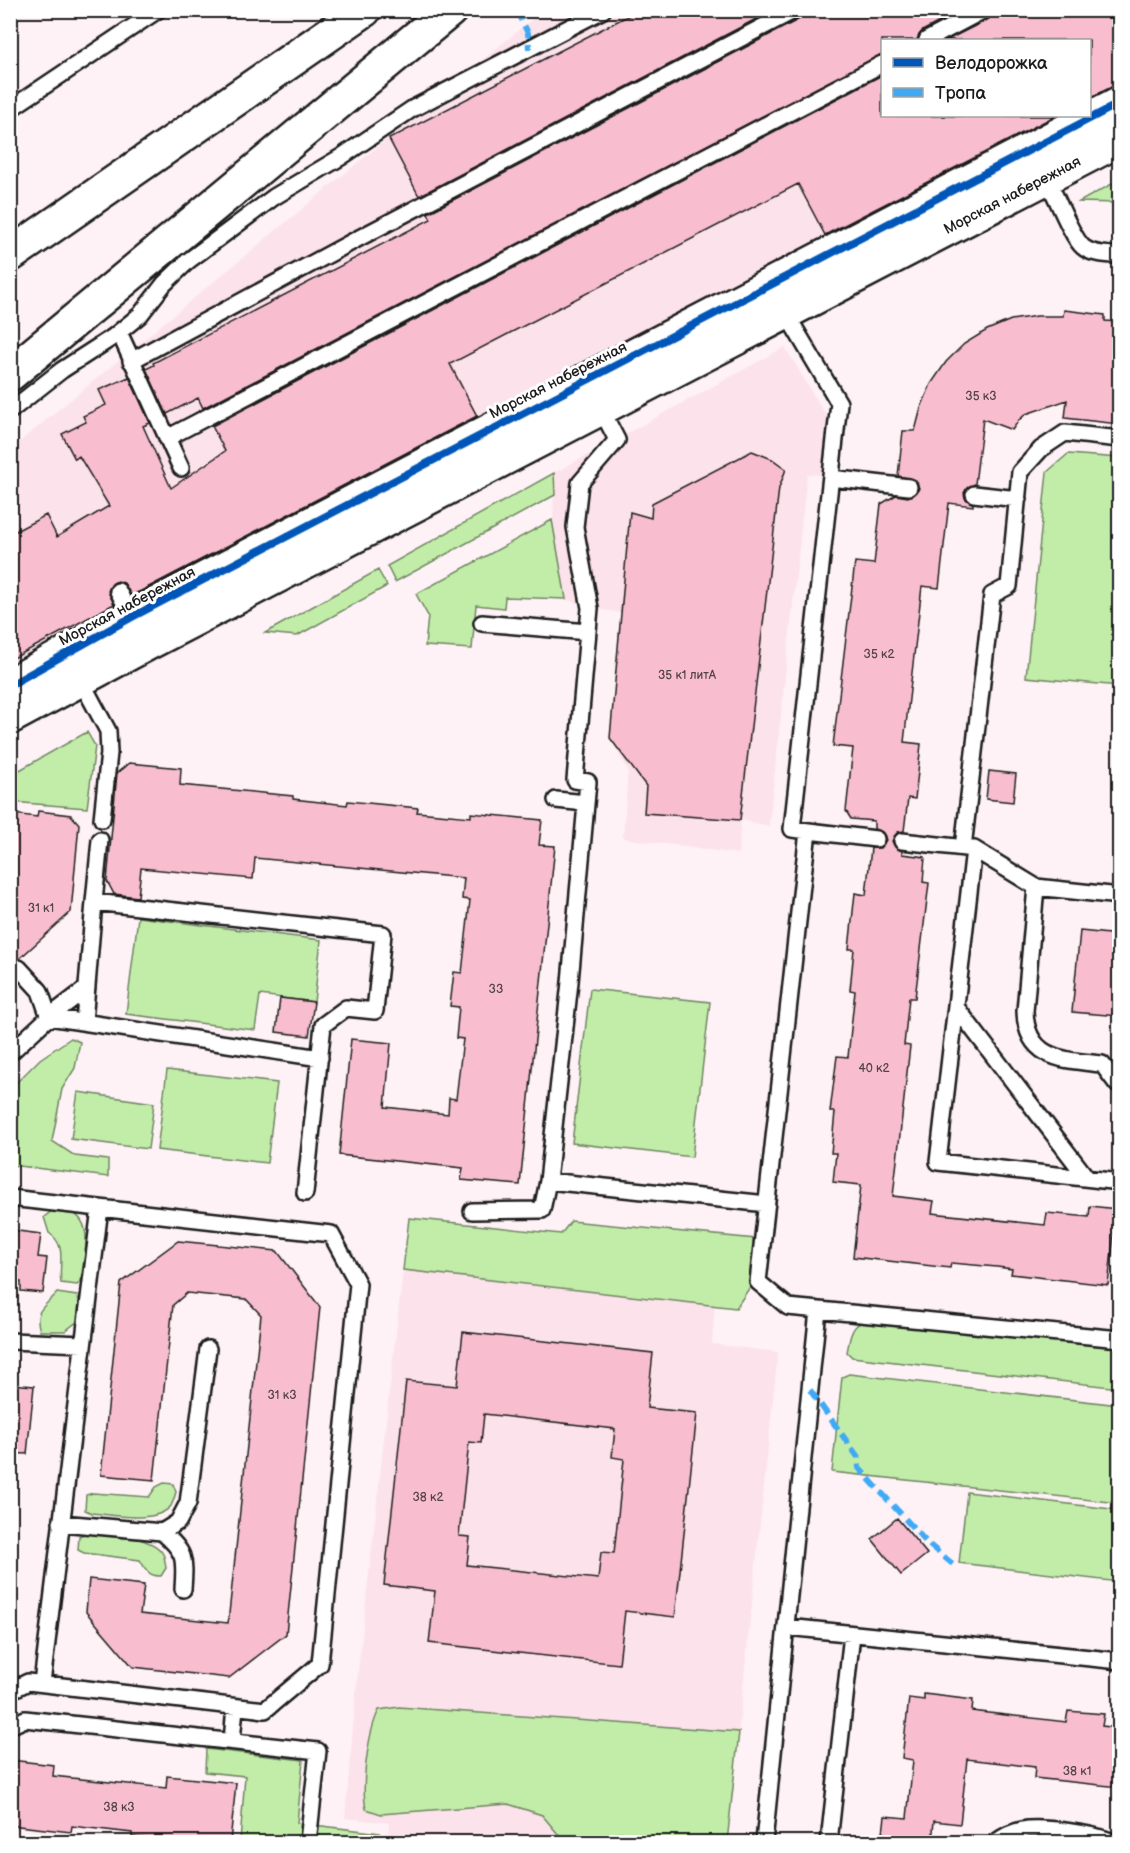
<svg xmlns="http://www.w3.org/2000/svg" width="1130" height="1853" viewBox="0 0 1130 1853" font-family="'Balsamiq Sans',sans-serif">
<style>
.built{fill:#fce2eb}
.green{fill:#c2eda9;stroke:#6f8462;stroke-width:1.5}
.building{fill:#f8bed0;stroke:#1c1c1c;stroke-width:1.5;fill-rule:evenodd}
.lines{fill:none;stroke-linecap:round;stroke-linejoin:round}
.service-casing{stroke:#1c1c1c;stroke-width:20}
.tertiary-casing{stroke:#1c1c1c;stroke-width:38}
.secondary-casing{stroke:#1c1c1c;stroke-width:38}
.service{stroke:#fff;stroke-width:15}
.tertiary{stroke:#fff;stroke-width:33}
.secondary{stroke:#fff;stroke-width:33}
.quiet{stroke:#3fa9f5;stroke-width:6;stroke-dasharray:12 6;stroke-linecap:butt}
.cycleway-casing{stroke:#fff;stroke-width:11}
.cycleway{stroke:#0057b8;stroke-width:8}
.labels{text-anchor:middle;stroke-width:6;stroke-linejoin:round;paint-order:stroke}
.number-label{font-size:12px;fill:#534449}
.street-label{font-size:15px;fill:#1c1c1c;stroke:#fff}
</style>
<rect width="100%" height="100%" fill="#fef2f6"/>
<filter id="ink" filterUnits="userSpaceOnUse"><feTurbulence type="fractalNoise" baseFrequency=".0167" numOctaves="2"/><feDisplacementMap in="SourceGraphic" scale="12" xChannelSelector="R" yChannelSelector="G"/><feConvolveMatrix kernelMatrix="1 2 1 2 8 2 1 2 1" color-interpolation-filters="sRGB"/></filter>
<g filter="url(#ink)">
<path class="built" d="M542,11H1119V85L1090,100V40H882V116H1060L11,662V449Z
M785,347L828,419L822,475L807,474L769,826L741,820L738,854L623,838L628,770L610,738L621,613L590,608L566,599L553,527L554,473Z
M403,1270L715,1305L712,1344L778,1352L727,1842H388L389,1823L345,1818L358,1671Z"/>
<path class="green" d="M1119,180V203L1079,202Z
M1068,454L1119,458V686L1026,677L1047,472Z
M554,473L555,495L395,582L387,566Z
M552,520L566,599L505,597L504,608L476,605L472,649L425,646L428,616L416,594Z
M378,570L387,586L297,636L265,633Z
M87,732L95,746L87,808L11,802L16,772Z
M138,917L321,940L314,1002L260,995L255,1030L126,1014Z
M590,989L710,1002L692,1157L572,1143Z
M71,1038L80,1042L75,1068L62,1089L52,1141L75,1156L108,1160V1177L11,1165V1088L40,1059Z
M167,1070L277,1083L267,1163L157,1150Z
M78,1092L154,1103L148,1149L71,1139Z
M57,1207C99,1215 84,1249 81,1281L77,1285L61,1283C58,1264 68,1246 49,1233L44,1217Z
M409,1218L561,1234L571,1221L756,1239L750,1287L736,1308L403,1270Z
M57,1293L77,1296L79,1300L78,1321L65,1331H40C33,1309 45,1307 57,1293Z
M877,1317L1119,1347V1388L852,1357L847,1352C852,1328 852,1323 877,1317Z
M849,1374L1119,1405V1503L832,1472L842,1377Z
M164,1483L173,1484L176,1492C175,1496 173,1502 171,1506C156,1524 113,1515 92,1513L85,1510L86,1495L93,1493L149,1497L156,1487Z
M967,1492L1119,1510V1582L959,1563Z
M87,1533C108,1536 152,1534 163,1554C165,1558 165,1564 166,1568L161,1576C148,1576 146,1570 140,1560L84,1553L78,1550L79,1536Z
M399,1707L739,1732L727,1842H636L655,1838L620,1832L596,1840L571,1841L558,1834L542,1815L508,1804L381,1814L366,1809C361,1785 368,1732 379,1710Z
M206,1749L303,1760L297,1823L380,1833L379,1842H240L245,1776L205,1772Z"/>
<path class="building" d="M639,10H773L419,196L389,139Z
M805,10H962L922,31L919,35L917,40H882V54L203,408L198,398L167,414L146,369L154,365L153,363L431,219L428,213L800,19Z
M994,10H1119V84L1089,98V40H947L989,19Z
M882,75V116H1055L825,235L798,184L450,364L477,416L141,591L131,595L124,583L118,581L113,583L108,591L114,604L10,660V534L46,515L57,537L109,506L79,456L75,459L62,434L86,422L83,416L106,405L99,390L129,377L150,423L143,426L171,488L225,451L212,426Z
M1064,310L1105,315V321L1119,322V424L1065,418L1067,400L1026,414L1019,420L1012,430L983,419L975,484L967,488L964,493L965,498L973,504V506L949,503L939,588L922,586L904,742L921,744L915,799L908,798L904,831L898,832L892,841L896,848L902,851V854L925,857L923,882L929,883L915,998H909L904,1045L910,1046L893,1196L934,1201L932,1213L1045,1225L1047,1213L1089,1217L1090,1206L1117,1209L1108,1285L1011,1274L1012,1269L997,1267L951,1263L950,1268L853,1257L861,1185L833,1182L836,1153H831L835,1112H830L837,1056L848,1057L855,991L850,990L854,949H849L855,893L866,895L871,848H880L886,840L882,832L874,829V821L851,819L846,811L853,748L833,746L855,562L874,564L881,504L896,495L908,497L917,492L919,488L915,480L898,476L903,431H915L921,408L931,384L946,362L964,344L987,330L1011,320L1037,316H1063Z
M752,451L772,459L786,469L779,488L740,820L644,813L646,786L610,738L630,512L651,518L652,503Z
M129,763L181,768L180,785L293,796V799L347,805L348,801L418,808L417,812L471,817V813L542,820L539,845L555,846L520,1185L461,1180L463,1168L339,1155L351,1039L391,1043L385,1107L448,1114L449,1098L456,1099L463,1039L456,1038L459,1007L450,1006L454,972L462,973L470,900L462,899L464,878L255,858L253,879L141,868L138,897L114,894L107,881L117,773Z
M989,771L1016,774L1013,802L986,799Z
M38,811L71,815L79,824L71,912L19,959L13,960L10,964V846L13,814L37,817Z
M1080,931L1119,935V1016L1072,1012Z
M280,998L314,1002L309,1036L276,1032Z
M10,1230L41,1234L38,1257L47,1258L43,1293L21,1291V1282L10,1281Z
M178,1241L277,1251L320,1307L286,1634L229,1678L133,1667L86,1612L89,1579L144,1585L140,1614L228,1623L261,1315L246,1299L187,1293L173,1305L154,1480L101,1475L121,1283Z
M463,1332L653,1353L647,1408L697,1413L675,1617L625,1611L619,1664L429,1643L435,1591L384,1585L406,1381L457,1386ZM484,1414L615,1429L612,1457L624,1459L614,1553L601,1552L598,1579L467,1565L470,1537L459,1536L469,1442L481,1443Z
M10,1384L34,1386L27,1454L10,1453Z
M897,1518L927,1554L901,1575L872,1539Z
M924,1694L973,1700L972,1711L1066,1722L1068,1711L1104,1714L1102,1726L1119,1728V1787L1034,1778L1035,1767L967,1759L960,1824L934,1821L932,1842H882L885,1816L907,1818L913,1760L902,1758L909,1698L924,1700Z
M10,1760L54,1765L53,1776L166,1788L167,1776L236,1783L230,1842H158V1840L132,1837V1833L72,1826L71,1832L10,1825Z"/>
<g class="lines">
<defs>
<path id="service" d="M927,40L984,10
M10,109L158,10
M1045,175C1054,191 1072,238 1083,247C1092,255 1108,254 1120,256
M784,310L839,403L792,829L876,839
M119,332L181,468
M131,361L361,237L795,10
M10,411L62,370L113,337L140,315L164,284L188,261L274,197L341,157L412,109L603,10
M167,438L882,64
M831,478L909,487
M974,494L1018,499
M118,591L133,620
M482,623L588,632
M79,677L108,731L109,753L102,819
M556,800L586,803
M808,831L758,1282L788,1307L1120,1339
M902,841L974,849L1036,887
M963,848L992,595L1009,586L1020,472L1041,449L1065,433L1120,439
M974,849L938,1162L1120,1182
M1120,896L1036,887L1025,1011C1026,1060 1064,1060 1102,1064L1117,1084H1120
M94,902L100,840
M19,968L40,991L49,1017L320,1058
M956,1007L1087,1178
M84,1022L94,902L383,934L375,1011L346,1008L323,1025L305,1193
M10,1053L49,1017L87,988
M548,1181L767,1204
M10,1198L331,1234L358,1284L320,1664L265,1710L28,1682L10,1691
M472,1211L542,1210L548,1181L570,982L588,782L575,780L590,608L575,527L580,483L617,440L601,409
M10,1341L83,1344
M61,1523L162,1532L178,1522L188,1503L208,1349
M162,1532C186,1552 185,1559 183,1589
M787,1627L1120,1661
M42,1683L100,1208
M10,1726L25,1719L318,1751L308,1842
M232,1741L235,1707
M764,1842L818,1310
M829,1842L852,1634
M996,1842C1004,1836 1012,1832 1022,1830C1041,1826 1096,1834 1112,1842"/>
<g id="tertiary">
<path d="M10,685L132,617L1120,103"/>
<path id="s1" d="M10,717L146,644L1120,139"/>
</g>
<path id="secondary" d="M10,255L364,10
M10,374L450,10"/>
</defs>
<use href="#service" class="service-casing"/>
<use href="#tertiary" class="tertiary-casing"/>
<use href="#secondary" class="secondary-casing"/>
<use href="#service" class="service"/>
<use href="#tertiary" class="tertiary"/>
<use href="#secondary" class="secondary"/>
<path class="quiet" d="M516,10L528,33L529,49
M810,1390L858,1457L859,1468L928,1544L954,1565"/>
<defs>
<path id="cycleway" d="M10,685L132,617L1120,103"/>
</defs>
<use href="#cycleway" class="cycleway-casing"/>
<use href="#cycleway" class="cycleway"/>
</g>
</g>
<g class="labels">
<g class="number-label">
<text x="981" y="400">35 к3</text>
<text x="879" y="658">35 к2</text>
<text x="687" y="679">35 к1 литА</text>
<text x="41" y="912">31 к1</text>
<text x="496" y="993">33</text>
<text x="874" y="1072">40 к2</text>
<text x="282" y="1399">31 к3</text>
<text x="428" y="1501">38 к2</text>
<text x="1077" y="1775">38 к1</text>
<text x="119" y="1811">38 к3</text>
</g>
<g class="street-label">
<text dy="5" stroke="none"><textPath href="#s1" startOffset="1130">Морская набережная</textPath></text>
<text transform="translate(558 380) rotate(-27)" y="5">Морская набережная</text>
<text transform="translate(127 606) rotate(-28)" y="5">Морская набережная</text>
</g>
</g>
<rect width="1130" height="1853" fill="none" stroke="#fff" stroke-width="36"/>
<rect x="18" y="18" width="1094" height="1817" fill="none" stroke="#1c1c1c" stroke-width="2" filter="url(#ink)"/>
<rect x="881" y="39" width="210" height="78" fill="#ffffff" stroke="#a4a4a4" stroke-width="1.5"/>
<rect x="893" y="58" width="30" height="9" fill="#0057b8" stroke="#a4a4a4" stroke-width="1.5"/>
<text x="935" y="69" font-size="18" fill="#1c1c1c">Велодорожка</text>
<rect x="893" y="88" width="30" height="9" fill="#3fa9f5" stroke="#a4a4a4" stroke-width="1.5"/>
<text x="935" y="99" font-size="18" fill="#1c1c1c">Тропа</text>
</svg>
